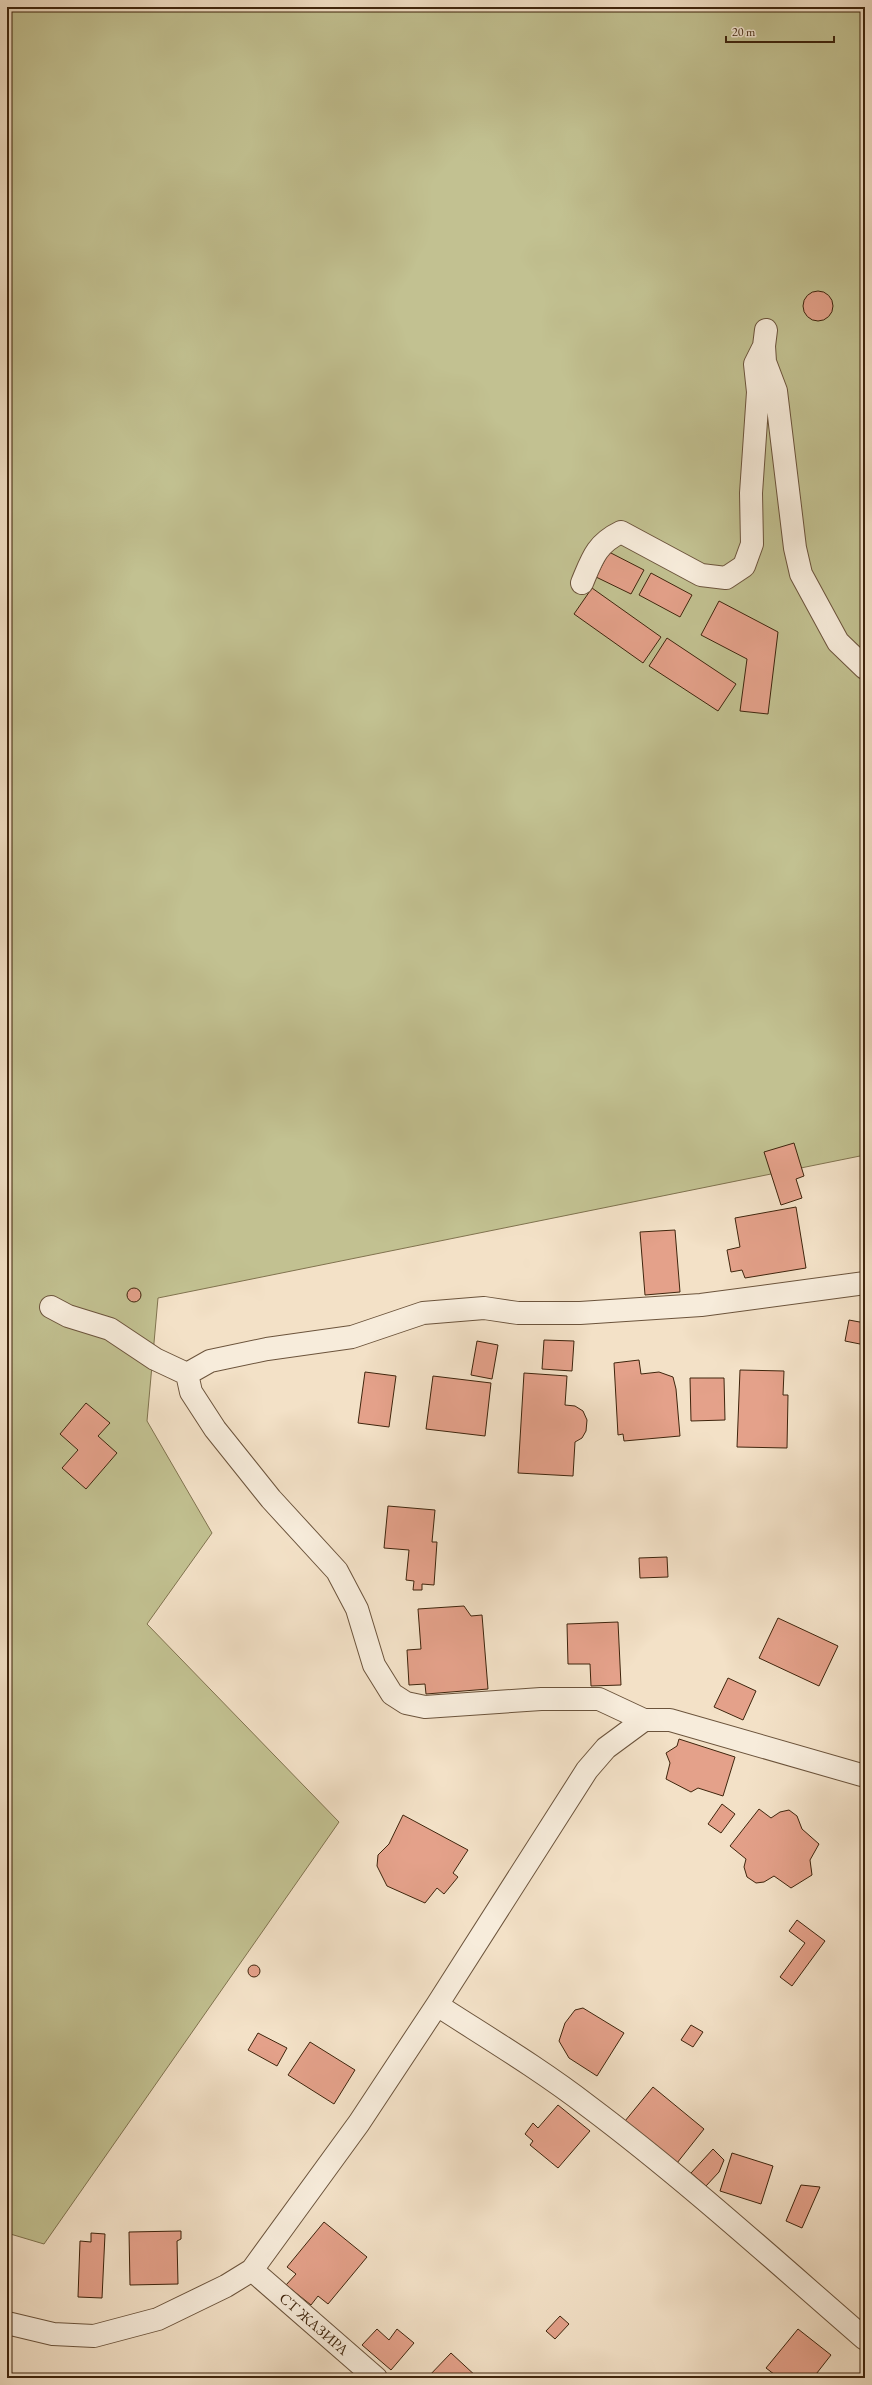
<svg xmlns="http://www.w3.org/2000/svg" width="872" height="2385" viewBox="0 0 872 2385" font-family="'EB Garamond',serif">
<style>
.green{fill:#c2c191;stroke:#80734f}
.building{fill:#e4a18a;stroke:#3f250d}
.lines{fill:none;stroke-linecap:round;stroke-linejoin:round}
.street-casing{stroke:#6c543c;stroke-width:24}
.street{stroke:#f7ecdb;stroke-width:22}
.labels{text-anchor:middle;stroke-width:3;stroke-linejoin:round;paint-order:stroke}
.street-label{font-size:15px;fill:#3f250d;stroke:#f7ecdb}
</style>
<rect width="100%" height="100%" fill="#f3e1c7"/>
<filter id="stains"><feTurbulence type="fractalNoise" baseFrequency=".005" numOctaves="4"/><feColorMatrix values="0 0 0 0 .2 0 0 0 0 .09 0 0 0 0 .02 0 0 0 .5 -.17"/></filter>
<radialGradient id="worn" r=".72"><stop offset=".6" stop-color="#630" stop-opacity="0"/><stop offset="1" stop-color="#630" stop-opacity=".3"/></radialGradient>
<path class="green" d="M7,7H865V1155L158,1298L147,1421L212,1533L147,1624L339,1822L44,2244L7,2233Z"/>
<path class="building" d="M803 306a15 15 0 1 1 30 0a15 15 0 1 1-30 0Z
M609,552L644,570L631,594L596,577Z
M651,573L692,595L680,617L639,595Z
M592,588L661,637L643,663L574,614Z
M719,601L778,632L768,714L740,711L747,659L701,635Z
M667,638L736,684L718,711L649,666Z
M794,1143L804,1176L796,1179L802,1198L781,1205L764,1152Z
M796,1207L806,1268L745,1278L742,1270L731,1272L727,1250L740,1247L735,1218Z
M675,1230L680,1292L645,1295L640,1232Z
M127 1295a7 7 0 1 1 14 0a7 7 0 1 1-14 0Z
M849,1320L865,1323V1345L845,1341Z
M544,1340L574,1341L572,1371L542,1369Z
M477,1341L498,1345L492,1379L471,1375Z
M639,1360L641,1374L659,1372L673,1377L676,1389L680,1436L624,1441L623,1434L618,1435L614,1363Z
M740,1370L784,1371L783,1395H788L787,1448L737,1447Z
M365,1372L396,1376L389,1427L358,1423Z
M524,1373L567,1376L565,1405L575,1406L583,1411L587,1420L586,1431L582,1438L575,1442L573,1476L518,1473Z
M433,1376L491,1383L485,1436L426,1429Z
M690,1378H724L725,1420L691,1421Z
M86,1403L110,1423L98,1436L117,1453L86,1489L62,1468L78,1450L60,1434Z
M388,1506L435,1510L432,1542H437L434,1585L422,1584V1590H413L414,1581L406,1580L409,1550L384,1548Z
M667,1557L668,1577L640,1578L639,1558Z
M464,1606L471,1616L482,1615L488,1689L426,1694L425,1684L409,1685L407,1650L421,1649L418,1609Z
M778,1618L838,1646L819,1686L759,1658Z
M618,1622L621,1685L591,1686L590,1664H568L567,1624Z
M728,1678L756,1691L743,1720L714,1707Z
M679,1739L735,1757L723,1796L698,1788L691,1792L666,1779L670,1763L666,1753L677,1746Z
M722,1804L735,1814L721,1833L708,1824Z
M759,1809L771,1818L780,1812L789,1810L797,1816L802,1829L819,1844L810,1860L812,1875L791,1888L774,1876L764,1882L756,1883L747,1877L744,1867L746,1859L730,1846Z
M403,1815L468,1850L453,1873L458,1877L444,1894L437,1888L425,1903L387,1886L377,1866L378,1855L389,1844Z
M797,1920L825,1941L792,1986L780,1977L805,1943L789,1931Z
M248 1971a6 6 0 1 1 12 0a6 6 0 1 1-12 0Z
M583,2008L624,2033L597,2076L569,2058L559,2041L565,2023L575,2010Z
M691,2025L703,2032L693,2047L681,2040Z
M258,2033L287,2048L277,2066L248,2050Z
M310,2042L355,2070L334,2104L288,2075Z
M653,2087L704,2129L677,2163L625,2121Z
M558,2105L590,2131L558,2168L530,2145L533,2141L525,2134L533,2123L538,2128Z
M713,2149L724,2160L719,2172L706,2186L691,2173Z
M732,2153L773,2166L761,2204L720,2191Z
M801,2185L820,2187L802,2228L786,2221Z
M324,2222L367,2257L328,2304L318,2296L311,2305L286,2285L296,2274L287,2267Z
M181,2231V2239L177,2241L178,2284L130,2285L129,2232Z
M91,2233L105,2234L102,2298L78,2297L80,2241L91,2242Z
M560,2316L569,2324L555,2339L546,2331Z
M377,2329L389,2340L397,2329L414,2343L391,2370L362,2345Z
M798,2329L831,2355L813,2378H779L766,2368Z
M451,2353L478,2378H427Z"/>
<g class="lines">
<defs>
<path id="street" d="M766,330L764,346L765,362L776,391L795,548L801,574L838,642L865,668
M582,583C592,559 596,544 621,532L701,575L726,578L744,566L752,544L751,493L758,392L755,364L764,346
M51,1307L68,1316L110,1329L155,1359L187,1374
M644,1720L599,1699H541L425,1707L406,1703L392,1694L374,1665L357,1609L337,1571L271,1499L215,1429L191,1392L187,1374L210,1361L267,1349L352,1337L423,1313L484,1308L518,1313H580L701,1305L865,1283
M437,2005C488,2038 540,2069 588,2106C684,2178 774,2260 865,2339
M252,2270L376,2378
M7,2323L53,2334L94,2336L158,2319L226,2286L252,2270L359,2123L437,2005L587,1770L606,1748L644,1720H670L865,1776"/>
</defs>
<use href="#street" class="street-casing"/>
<use href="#street" class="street"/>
</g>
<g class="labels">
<g class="street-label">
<text transform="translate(314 2324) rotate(41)" y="5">СТ ЖАЗИРА</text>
</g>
</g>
<rect width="872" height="2385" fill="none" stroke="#f3e1c7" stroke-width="24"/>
<rect x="8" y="8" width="856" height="2369" fill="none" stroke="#3f250d" stroke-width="2"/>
<rect x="12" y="12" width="848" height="2361" fill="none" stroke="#3f250d"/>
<path d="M726 36v6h108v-6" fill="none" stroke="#3f250d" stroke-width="2"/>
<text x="732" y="36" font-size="12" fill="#3f250d" stroke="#f7ecdb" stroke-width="3" paint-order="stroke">20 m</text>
<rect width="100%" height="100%" filter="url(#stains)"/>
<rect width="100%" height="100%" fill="url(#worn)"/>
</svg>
